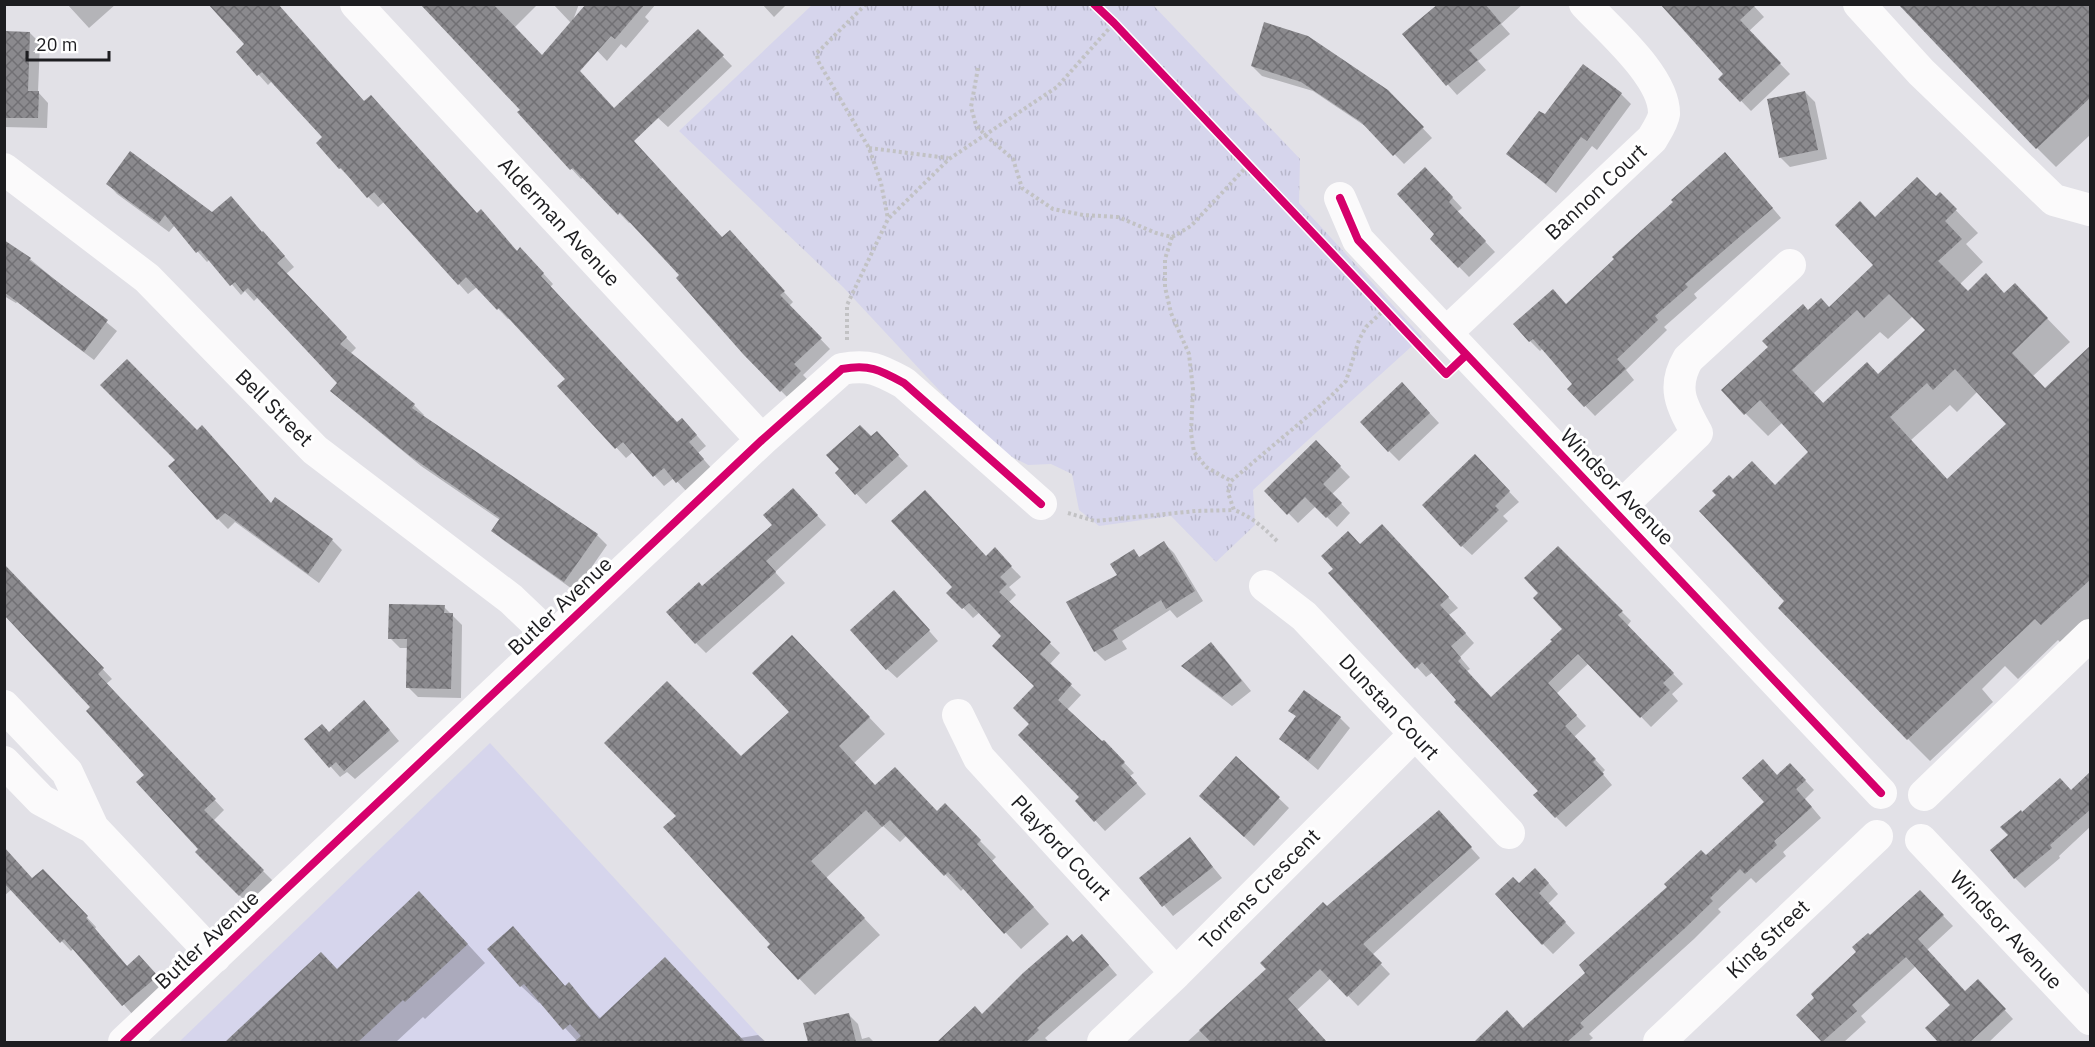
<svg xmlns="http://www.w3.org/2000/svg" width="2095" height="1047" viewBox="0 0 2095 1047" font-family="'IBM Plex Sans',sans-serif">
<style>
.grass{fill:url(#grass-tufts)}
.pitch{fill:#d6d5ec}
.shadow{fill:#0003;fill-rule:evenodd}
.building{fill:url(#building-cross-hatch);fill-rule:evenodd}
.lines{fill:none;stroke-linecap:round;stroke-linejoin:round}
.path{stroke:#c2c2c4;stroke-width:4;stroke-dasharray:3 3;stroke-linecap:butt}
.minor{stroke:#fbfafb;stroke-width:32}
.cycleway-casing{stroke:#fff;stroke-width:11}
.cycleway{stroke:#d6006c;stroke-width:8}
.labels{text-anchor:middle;stroke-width:6;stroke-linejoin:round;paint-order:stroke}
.street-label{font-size:21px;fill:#1d1d20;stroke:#fff}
</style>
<defs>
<pattern id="grass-tufts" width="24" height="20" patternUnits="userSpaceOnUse" patternTransform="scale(1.5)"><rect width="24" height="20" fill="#d6d5ec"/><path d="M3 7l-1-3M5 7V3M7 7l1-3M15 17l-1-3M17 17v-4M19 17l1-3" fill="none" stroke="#b7b6ca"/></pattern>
<pattern id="building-cross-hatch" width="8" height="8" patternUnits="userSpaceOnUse" patternTransform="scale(1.5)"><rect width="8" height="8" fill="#8b8a8e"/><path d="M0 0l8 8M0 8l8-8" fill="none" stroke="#717074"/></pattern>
</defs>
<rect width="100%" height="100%" fill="#e2e1e7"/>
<path class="grass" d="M812,5H1153L1300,159L1299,203L1422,337L1253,490L1255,525L1216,562L1171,516L1099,526L1079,510L1072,474L1051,464L1028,465L992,447L843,287L679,131Z"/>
<path class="pitch" d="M490,743L765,1042H179Z"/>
<path class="shadow" d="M67,4H116L89,28Z
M438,4H538L514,28L722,239L739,242L793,302L789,306L830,349L803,375L810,382L791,401L744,353L682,275L631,222L629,223L584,177L581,179L519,112L522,110Z
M553,4H579L572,23L588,4H656L645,17L649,21L626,48L621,44L607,61Z
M762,4H787L774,17Z
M1440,4H1523L1501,24L1510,34L1478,61L1486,70L1457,95L1404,35Z
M1662,4H1752L1764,17L1749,31L1790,74L1751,111L1720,79L1725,74Z
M2090,4V135L2056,167L2037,148Z
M698,31L732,66L668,127L658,118Z
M4,32L30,33L40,43L38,92L48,103L47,128L4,127Z
M238,52L364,102L477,214L518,252L530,259L553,284L550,287L677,424L692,430L706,446L698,453L713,470L687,492L674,478L664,486L633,452L626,458L559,386L567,379L510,318L508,319L477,287L468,294L385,201L378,207L340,168L325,137L272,81L268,85Z
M1252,66L1398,102L1432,138L1404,164L1371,130L1313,91L1262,76Z
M1583,66L1621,94L1631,104L1597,150L1592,146L1556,193L1508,154L1545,117Z
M1805,92L1815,102L1827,159L1790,167L1780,157Z
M1735,164L1781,218L1694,294L1697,298L1664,327L1667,330L1626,370L1634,380L1595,416L1569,389L1574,384L1543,348L1540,351L1530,341L1567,305Z
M1435,179L1462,208L1457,212L1495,252L1469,277L1432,239L1436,234Z
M108,184L212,214L262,234L273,243L294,267L286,274L356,348L350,354L414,405L424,415L422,417L597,535L607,545L575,591L503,540L493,531L500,520L421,466L342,401L332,391L339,383L258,297L254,301L245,291L241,295L210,259L207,262L198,252L175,225L169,232L117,194Z
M1940,194L1978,233L1966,244L1983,262L1960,284L1968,293L2005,294L2037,308L2070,342L2033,376L2045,389L2090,347V622L2064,646L2058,640L2018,679L2005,666L1982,689L1993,702L1930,761L1908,739L1786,602L1733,481L1776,486L1810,452L1783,422L1768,436L1745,413L1808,312L1829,309L1875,265L1876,219L1936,198ZM1913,316L1927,330L1878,376L1824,404L1814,393L1880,332L1888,339ZM1978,391L2008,424L1948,480L1911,440L1950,405L1957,412Z
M4,241L30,259L117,331L94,360L17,302L16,303L4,296Z
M1412,394L1439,423L1399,461L1389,451Z
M871,438L886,443L908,466L866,504L837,473Z
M1316,442L1350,477L1332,494L1350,513L1337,527L1316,506L1298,523L1267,491Z
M1475,456L1519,502L1503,516L1508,521L1472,555L1462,546Z
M177,460L271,505L332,540L342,550L319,583L235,522L228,529L218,519Z
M803,500L826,525L775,572L785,583L706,653L696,643L702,588Z
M1391,536L1458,608L1449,615L1474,643L1460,657L1470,669L1467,671L1492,699L1554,641L1564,629L1540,593L1558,548L1631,621L1627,626L1683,684L1672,694L1678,701L1651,727L1589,663L1556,694L1586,726L1574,737L1605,770L1602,773L1612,785L1566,827L1556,817L1540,792L1433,672L1426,677L1330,573L1361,546Z
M1164,543L1174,553L1203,601L1177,618L1170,610L1122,641L1127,649L1105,661L1095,651L1119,576L1134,551L1140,558Z
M994,549L1021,577L1009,587L1016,595L1008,603L1060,653L1049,665L1081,695L1067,710L1114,752L1134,773L1130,776L1146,794L1105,831L1077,801L1081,797L1031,724L1036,687L1003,636L980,612L973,618L949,593Z
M4,565L112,679L106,684L224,810L213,821L273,881L249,905L197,852L200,849L146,775L92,707Z
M904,602L938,641L897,678L887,669Z
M444,607L462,625L461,698L418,697L408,687V648H400L390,638Z
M808,653L885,734L854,763L876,787L961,822L996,857L992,861L1049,924L1021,949L964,888L961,891L907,835L900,842L883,826L826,878L880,935L815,995L769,947L772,944L741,758L791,712Z
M1221,654L1251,691L1232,706L1193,676L1183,666Z
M1290,710L1340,718L1350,728L1318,770L1281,739L1297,717Z
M374,712L399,741L355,779L347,772L340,777L306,739L329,733Z
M1236,758L1289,808L1254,846L1211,806Z
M2090,773V827L2059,856L2060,858L2025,888L2015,878L2010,836L2023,814L2071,791Z
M1800,775L1814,790L1805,799L1821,818L1783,852L1786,856L1756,883L1751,878L1718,909L1721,912L1694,939L1589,1034L1593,1038L1588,1042H1476L1507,1012L1523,1029L1588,973L1766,802L1778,776Z
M1448,822L1480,858L1372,955L1390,974L1358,1006L1331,978L1297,1010L1326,1042H1187L1268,969L1327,908Z
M1190,839L1222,878L1173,916L1141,878Z
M4,848L33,880H52L96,927L95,929L128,967H149L166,987L133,1015L74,948L71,951L12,889L4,896Z
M1545,879L1558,894L1548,904L1575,933L1553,954L1543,944L1519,885Z
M1920,892L1953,926L1927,950L1916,966L1861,1016L1866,1022L1844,1042H1824L1799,1015L1870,937Z
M438,912L485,963L425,1019L423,1017L396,1042H227L321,954L337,970Z
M513,928L566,987L569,985L601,1019L740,1038L758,1035L766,1042H590L588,1041L578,1042L541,1002L539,1003L521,986Z
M1073,944L1092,946L1117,975L1045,1038L1048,1041L1046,1042H948L944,1038L982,1016Z
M1978,981L2013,1019L1989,1042H1940L1927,1028Z
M848,1014L858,1024L862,1039L869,1037L874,1042H809L805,1024Z"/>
<path class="building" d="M208,4H278L364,101L371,95L477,213L481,209L517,251L520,247L544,273L541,276L677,422L682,418L697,435L689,442L704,459L676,483L664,468L653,477L623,442L615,449L557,386L565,379L499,308L497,310L466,277L458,285L374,192L367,198L341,168L339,169L316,143L322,137L262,72L257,76L236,52L244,44Z
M420,4H493L542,55L586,4H645L615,39L611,36L580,71L614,108L698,29L724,55L634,141L722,237L730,230L785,291L780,295L822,338L794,364L801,371L780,392L743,354L676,278L679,275L620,212L618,215L573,168L570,170L517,112L520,110Z
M1438,4H1485L1501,23L1469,50L1478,60L1446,86L1402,34Z
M1660,4H1757L1740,20L1781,63L1740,102L1718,79L1723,74Z
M1898,4H2091V97L2036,149Z
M1264,22L1308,36L1388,90L1424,127L1393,156L1361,122L1301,82L1251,66Z
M4,31L30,32L28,91H39L38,118H4Z
M1583,64L1622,93L1587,141L1581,137L1546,184L1506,154L1539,111L1545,114Z
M1805,91L1818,150L1779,158L1767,99Z
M130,151L212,212L231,196L262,232L263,231L285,256L277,263L347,337L340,344L415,404L412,408L598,534L564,582L491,531L500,518L410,456L330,391L337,383L248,288L243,292L235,282L230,286L200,250L196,253L165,215L159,223L106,184Z
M1725,152L1773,208L1685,284L1688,287L1655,316L1658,320L1617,359L1626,369L1584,407L1567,389L1572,384L1560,370L1533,339L1529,342L1513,324L1553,289L1566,304L1614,259L1612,257L1673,202L1671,200Z
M1425,167L1453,197L1449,202L1486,241L1458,268L1430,239L1434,234L1397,194Z
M1917,177L1936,196L1940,192L1957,209L1945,221L1962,239L1938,261L1968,291L1986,273L2004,293L2015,283L2048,318L2012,353L2045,388L2091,345V579L2041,625L2035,619L1907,740L1778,608L1784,601L1699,511L1716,495L1712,491L1729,475L1733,479L1752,461L1775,485L1808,452L1760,400L1744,415L1721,390L1768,347L1762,341L1803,304L1808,310L1821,298L1829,307L1873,265L1835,225L1860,201L1875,217ZM1889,294L1925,330L1878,374L1867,362L1823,403L1792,370L1857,310L1864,318ZM1955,369L2006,424L1947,479L1890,417L1927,383L1933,390Z
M4,240L31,258L29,260L108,320L84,352L4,292Z
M127,359L197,430L202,425L271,503L275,497L333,539L308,574L225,513L217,520L168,466L175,460L100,385Z
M1402,382L1430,413L1388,452L1360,422Z
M860,425L871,436L877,431L899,455L855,495L835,473L839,469L826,455Z
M1316,440L1341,466L1323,484L1342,503L1326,518L1305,497L1287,515L1264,491Z
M1475,454L1510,491L1495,506L1499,510L1461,547L1422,505Z
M793,488L818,515L766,561L776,572L695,644L666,612L699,582L702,586L772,525L763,515Z
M925,490L986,556L995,547L1012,566L1000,577L1007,584L999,592L1051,642L1040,654L1072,684L1058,700L1102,741L1104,740L1125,762L1121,766L1137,783L1094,822L1075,801L1079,797L1018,735L1029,724L1013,708L1034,686L992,646L1001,636L969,603L962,609L946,593L952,587L891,521Z
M1382,524L1449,597L1440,605L1466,633L1451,646L1461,658L1458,661L1491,697L1552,641L1550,640L1562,629L1533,598L1538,593L1524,578L1558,546L1623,611L1618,615L1674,673L1663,683L1670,690L1640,718L1578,654L1548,683L1577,715L1565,726L1596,759L1593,762L1604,774L1555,818L1533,795L1538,791L1454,702L1456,700L1422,662L1415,669L1328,573L1333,569L1321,556L1348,531L1360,544Z
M1164,541L1195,591L1166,609L1161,600L1113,630L1118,639L1094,652L1066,602L1117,575L1110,564L1134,549L1139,557Z
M4,564L104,668L98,674L216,799L204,810L264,870L239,896L195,852L198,849L136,782L144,775L86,711L90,707L4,615Z
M894,590L930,630L886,670L850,630Z
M389,604L445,605L444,613H453L451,689L406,688L407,639H388Z
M792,635L870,717L839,746L875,785L895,767L937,811L945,803L981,840L977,844L1034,907L1004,934L948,872L944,876L890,820L882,827L866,810L811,861L865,918L798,980L767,947L770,944L663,827L676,816L604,743L667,681L741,756L789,712L752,673Z
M1211,642L1242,681L1222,697L1181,666Z
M1304,690L1341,717L1308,761L1279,739L1296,716L1288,711Z
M364,700L390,730L344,771L336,762L329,768L304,739L322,724L329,732Z
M1236,756L1280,797L1244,837L1199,796Z
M1763,759L1777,775L1790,763L1806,780L1796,789L1812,807L1774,841L1777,845L1745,874L1740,869L1710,898L1713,901L1684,929L1580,1023L1584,1027L1567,1042H1474L1507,1010L1523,1028L1585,973L1579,965L1667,887L1664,884L1701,850L1706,855L1764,802L1742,778Z
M2091,771V809L2050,845L2052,848L2014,879L1990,850L2008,835L2000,827L2021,810L2022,812L2060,778L2071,790Z
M1439,810L1472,847L1363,944L1382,963L1347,997L1320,969L1288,999L1327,1042H1211L1199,1030L1266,969L1260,963L1323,902L1327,906Z
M1190,837L1213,867L1162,907L1139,878Z
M4,847L32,878L43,869L88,916L86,918L127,966L139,955L158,976L122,1006L64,939L60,943L4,883Z
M1535,868L1549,883L1539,893L1566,922L1542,945L1495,894L1513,877L1519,883Z
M1920,890L1944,915L1918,939L1965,991L1978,979L2006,1009L1970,1042H1938L1925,1028L1950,1005L1906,957L1852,1005L1857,1011L1822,1042L1796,1015L1814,998L1811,994L1856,952L1852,947L1868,933L1870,935Z
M419,891L468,944L405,1002L403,1000L358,1042H225L321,952L337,969Z
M513,926L565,986L569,982L599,1019L665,957L745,1042H574L581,1036L570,1024L563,1030L524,984L520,987L487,949Z
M1082,934L1109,965L1037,1028L1039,1030L1026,1042H937L975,1006L982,1014L1023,973L1067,935L1073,942Z
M849,1013L856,1042H808L803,1023Z"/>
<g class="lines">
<path class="path" d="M866,4L817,53L818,61L869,148L881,183L888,219
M978,68L971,107L976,125L985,135L1013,159L1022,188L1053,209L1083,215L1118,217L1156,233L1172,237L1191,226L1249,164
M869,148L948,158
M1172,237L1165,259V287L1171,313L1189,354L1193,389L1191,433L1194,452L1206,467L1231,481
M847,340V305L888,219L949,159L1057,87L1114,23
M1068,513L1095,521L1196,511L1234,510
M1277,541C1263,527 1252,517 1234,510L1228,493L1231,481L1327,400L1346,381L1359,340L1366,327L1385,309"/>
<path class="minor" d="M356,4L762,440
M1859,4L1921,72L2054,200L2090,210
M4,169L147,278L315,450L511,599L552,638
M1340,198L1358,240L1881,793
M1446,333L1652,139C1656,132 1663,122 1664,114C1665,77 1609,30 1585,4
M1615,512L1697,433C1682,406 1671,388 1688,359L1790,265
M1265,586L1304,616L1509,833
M4,706L67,772L93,828
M958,715L979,758L1176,973
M4,762L41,800L93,828L215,957
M1924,795L2090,635
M1921,840L2090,1019
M124,1042L762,440L842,369C870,364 880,370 904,383L1041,504
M1103,1042L1176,973L1414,735
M1659,1042L1877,836"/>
<defs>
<path id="cycleway" d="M1094,4L1114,23L1446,374L1466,355
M1340,198L1358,240L1881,793
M124,1042L762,440L842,369C870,364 880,370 904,383L1041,504"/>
</defs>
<use href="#cycleway" class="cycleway-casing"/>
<use href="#cycleway" class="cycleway"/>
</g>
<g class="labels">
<g class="street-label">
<text transform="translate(1596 192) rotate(-43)" y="7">Bannon Court</text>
<text transform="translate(559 222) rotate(47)" y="7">Alderman Avenue</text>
<text transform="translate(274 408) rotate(45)" y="7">Bell Street</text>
<text transform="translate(1617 487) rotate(46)" y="7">Windsor Avenue</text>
<text transform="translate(560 606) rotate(-43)" y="7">Butler Avenue</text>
<text transform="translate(1389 707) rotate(47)" y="7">Dunstan Court</text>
<text transform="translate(1061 848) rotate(47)" y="7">Playford Court</text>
<text transform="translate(1260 889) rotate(-45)" y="7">Torrens Crescent</text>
<text transform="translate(2006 930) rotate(47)" y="7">Windsor Avenue</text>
<text transform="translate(1768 939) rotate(-43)" y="7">King Street</text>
<text transform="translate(207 940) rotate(-43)" y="7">Butler Avenue</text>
</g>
</g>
<rect width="2095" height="1047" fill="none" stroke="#1d1d20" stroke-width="12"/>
<path d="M27 51v9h82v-9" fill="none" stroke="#1d1d20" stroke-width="3"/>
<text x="36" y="51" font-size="18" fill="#1d1d20" stroke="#ffffff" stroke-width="4.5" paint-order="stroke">20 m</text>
</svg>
